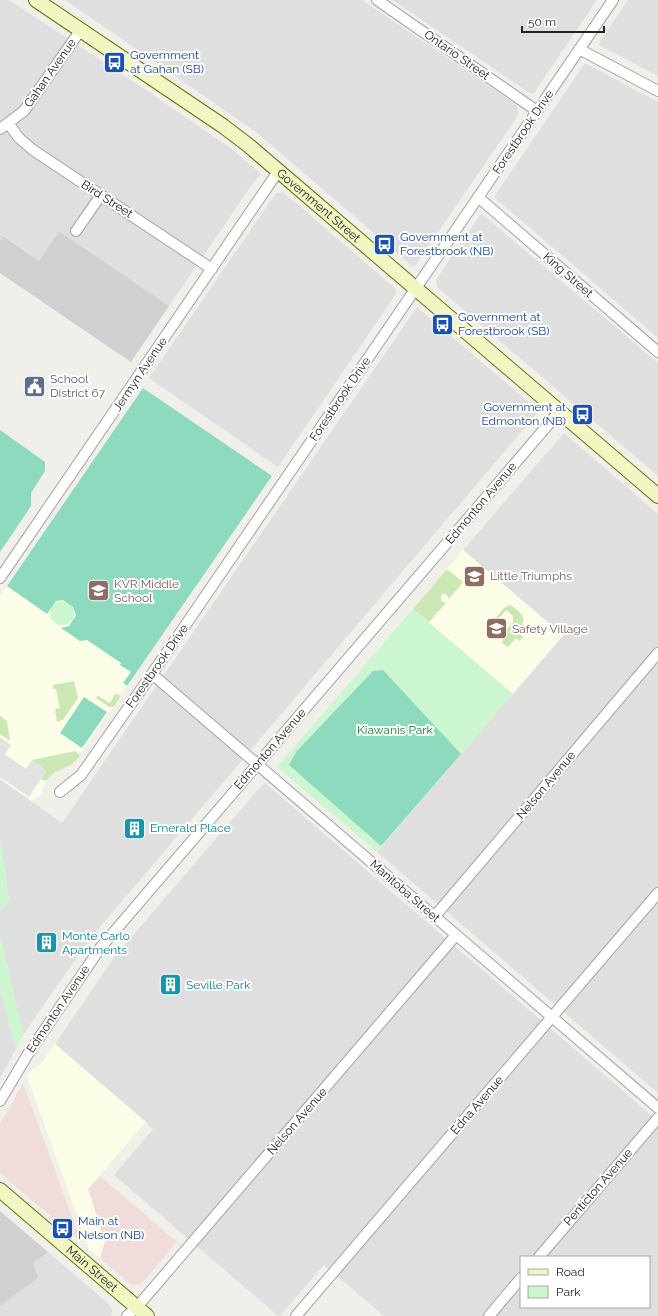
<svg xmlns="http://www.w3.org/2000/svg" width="658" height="1316" viewBox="0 0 658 1316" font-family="Raleway,sans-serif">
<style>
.residential{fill:#e0dfdf;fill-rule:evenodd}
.commercial{fill:#f0dcda}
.education{fill:#fcfde6}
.religious{fill:#d0d0d0}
.grass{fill:#cbe7b3}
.park{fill:#cbf6d0}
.pitch{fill:#8ddabf}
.parking{fill:#e2e2e2}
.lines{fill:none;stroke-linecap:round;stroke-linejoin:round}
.street-casing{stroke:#a3a3a3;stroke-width:12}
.secondary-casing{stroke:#65740d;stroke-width:16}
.street{stroke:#fff;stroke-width:10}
.secondary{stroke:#f1f6c2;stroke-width:14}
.labels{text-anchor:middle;stroke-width:4;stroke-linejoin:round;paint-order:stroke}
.transit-label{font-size:12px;fill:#164399;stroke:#fff;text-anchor:start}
.street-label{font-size:12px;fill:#222;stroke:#fff}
.service-label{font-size:12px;fill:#4e5e75;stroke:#fff;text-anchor:start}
.education-label{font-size:12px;fill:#785e54;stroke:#fff;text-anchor:start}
.park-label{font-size:12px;fill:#147b21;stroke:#fff}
.culture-label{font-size:12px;fill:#0d838f;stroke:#fff;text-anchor:start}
</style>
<rect width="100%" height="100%" fill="#f1efe9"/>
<path class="residential" d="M0,0H9L152,94L233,150L260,173V175L251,186L169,306L59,231L39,261L4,236L0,241Z
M65,0H362L517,105L519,114L415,266L411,265L256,132Z
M393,0H597L534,93L531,94Z
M628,0H658V76L599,45V43Z
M585,63L658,102V338L494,197Z
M283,192L396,289V294L278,467L149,378L276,193Z
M482,214L658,363V476L437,287L436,280L480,215Z
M417,307L539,411L89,940L23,1035L0,934V911L9,900L0,838V779L62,823Z
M564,433L658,514V1093L377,852L563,636L463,550Z
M265,783L658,1121V1316H384L324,1265L280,1316H278L114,1175L153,1129L55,1044L115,956L263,784ZM521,1257H649V1307H521Z
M0,987L16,1049L0,1078Z
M48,1252L109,1304L112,1310L111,1316H0V1306L37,1278L33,1263Z"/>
<path class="commercial" d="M23,1083L81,1242L0,1173V1124Z
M100,1176L177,1242L142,1283L134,1285L129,1283L100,1258L105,1242L88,1189Z"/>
<path class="education" d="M143,388L272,476L76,760L68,767L57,770L50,775L42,788L43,794L32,801L0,779V596Z
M463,550L563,635L513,694L413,609Z
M55,1044L146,1122L88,1189L105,1242L100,1258L89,1249L27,1076L29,1072L40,1065Z"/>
<path class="religious" d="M59,231L169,306L131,362L0,273V241L3,236L39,261Z
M0,1211L48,1252L33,1263L38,1278L0,1306Z"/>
<path class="grass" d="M447,569L463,582L449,599L446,594H443L441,596V601L446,603L429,622L413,609Z
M510,605C513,607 515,608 518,611C531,622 516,625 523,638L519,641L516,638L508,647L503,644L502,635L513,622V616L506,610L495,623V619L504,608Z
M74,681L78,698L63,720L57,722L55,709L60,708L56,689H53V685Z
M115,694H117L121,696L113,707H109L96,698L98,696L110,703Z
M0,716L7,721L10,741L0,734Z
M75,751L80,755C69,772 57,766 46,781L41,779L46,771L32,760Z"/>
<path class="park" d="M50 613a12 12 0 1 1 24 0a12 12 0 1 1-24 0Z
M413,609L513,694L377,852L277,767Z
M0,838L9,900L0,911Z
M0,934L23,1035L16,1049L0,987Z"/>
<path class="pitch" d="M143,388L272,476L127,686L123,683L131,672L120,665L121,663L87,640L80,641L61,628L69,626L76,615L73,607L63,600L56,601L47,614L7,586Z
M0,430L45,462V471L31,493V506L0,552Z
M383,670L461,754L381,846L289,765L296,752L373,671Z
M84,697L107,712L82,748L60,733Z"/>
<path class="parking" d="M0,737L11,745L5,754L26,769L32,760L46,771L29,797L0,777Z"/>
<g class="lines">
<defs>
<path id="street" d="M377,0L537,111
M579,49L658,91
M8,123L19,138L33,150L212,269
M0,129L24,111L80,31
M478,197L658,352
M76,231L101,195
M0,578L279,170
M152,674L658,1108
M60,792L81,775L152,674L613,0
M435,916L658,653
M0,1101L28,1054L101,947L559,412
M539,1257L658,1118
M127,1316L137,1307L456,935
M296,1316L658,893
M489,1316L521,1278"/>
<g id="secondary">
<path id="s1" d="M36,0L223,126L248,145L658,496"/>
<path id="s2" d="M0,1190L147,1316"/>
</g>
</defs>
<use href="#street" class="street-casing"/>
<use href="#secondary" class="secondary-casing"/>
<use href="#street" class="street"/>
<use href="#secondary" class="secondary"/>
</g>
<defs>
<symbol id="bus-square" viewBox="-11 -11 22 22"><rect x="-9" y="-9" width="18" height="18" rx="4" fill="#1a4fb4" stroke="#fff"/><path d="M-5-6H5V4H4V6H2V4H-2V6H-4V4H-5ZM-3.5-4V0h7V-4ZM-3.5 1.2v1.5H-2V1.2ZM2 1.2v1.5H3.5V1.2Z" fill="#fff"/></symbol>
<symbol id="civic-square" viewBox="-11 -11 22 22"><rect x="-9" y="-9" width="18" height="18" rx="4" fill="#5c6f8a" stroke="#fff"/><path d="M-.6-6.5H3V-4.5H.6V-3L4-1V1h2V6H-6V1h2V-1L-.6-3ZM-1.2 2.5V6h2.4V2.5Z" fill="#fff"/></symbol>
<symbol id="school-square" viewBox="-11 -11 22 22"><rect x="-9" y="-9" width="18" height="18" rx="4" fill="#8d6e63" stroke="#fff"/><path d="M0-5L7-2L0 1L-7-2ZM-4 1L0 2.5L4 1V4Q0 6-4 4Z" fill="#fff"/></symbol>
<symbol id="building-square" viewBox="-11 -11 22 22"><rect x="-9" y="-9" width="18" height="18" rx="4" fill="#0f9aa8" stroke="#fff"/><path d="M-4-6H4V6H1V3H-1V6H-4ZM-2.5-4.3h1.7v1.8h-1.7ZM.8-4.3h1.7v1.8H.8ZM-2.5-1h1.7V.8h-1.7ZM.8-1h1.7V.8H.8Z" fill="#fff"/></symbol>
</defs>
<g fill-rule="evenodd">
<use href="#bus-square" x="102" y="50" width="25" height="25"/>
<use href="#bus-square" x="372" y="232" width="25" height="25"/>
<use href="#bus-square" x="430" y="312" width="25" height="25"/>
<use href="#civic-square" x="22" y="374" width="25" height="25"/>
<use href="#bus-square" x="570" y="402" width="25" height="25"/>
<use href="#school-square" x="462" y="564" width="25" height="25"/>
<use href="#school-square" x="86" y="578" width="25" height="25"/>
<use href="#school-square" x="484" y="616" width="25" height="25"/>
<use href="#building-square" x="122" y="816" width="25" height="25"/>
<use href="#building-square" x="34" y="930" width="25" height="25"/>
<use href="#building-square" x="158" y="972" width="25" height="25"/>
<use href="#bus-square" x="50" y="1216" width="25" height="25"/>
</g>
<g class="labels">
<g class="transit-label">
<text x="130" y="59">Government<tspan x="130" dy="14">at Gahan (SB)</tspan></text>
<text x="400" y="241">Government at<tspan x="400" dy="14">Forestbrook (NB)</tspan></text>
<text x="458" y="321">Government at<tspan x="458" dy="14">Forestbrook (SB)</tspan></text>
<text x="566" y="411" text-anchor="end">Government at<tspan x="566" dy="14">Edmonton (NB)</tspan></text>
<text x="78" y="1225">Main at<tspan x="78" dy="14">Nelson (NB)</tspan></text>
</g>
<g class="street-label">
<text transform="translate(457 55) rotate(35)" y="4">Ontario Street</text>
<text transform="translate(50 73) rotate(-55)" y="4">Gahan Avenue</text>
<text transform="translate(523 132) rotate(-56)" y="4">Forestbrook Drive</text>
<text transform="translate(107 199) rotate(33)" y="4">Bird Street</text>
<text dy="4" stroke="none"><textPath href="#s1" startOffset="350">Government Street</textPath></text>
<text transform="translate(568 275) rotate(41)" y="4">King Street</text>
<text transform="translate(140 374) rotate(-56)" y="4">Jermyn Avenue</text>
<text transform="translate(340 399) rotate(-56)" y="4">Forestbrook Drive</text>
<text transform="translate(481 503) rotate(-50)" y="4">Edmonton Avenue</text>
<text transform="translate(157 666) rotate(-55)" y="4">Forestbrook Drive</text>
<text transform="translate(270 749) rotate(-49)" y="4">Edmonton Avenue</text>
<text transform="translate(546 785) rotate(-50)" y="4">Nelson Avenue</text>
<text transform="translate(405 891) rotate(41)" y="4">Manitoba Street</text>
<text transform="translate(58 1009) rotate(-56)" y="4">Edmonton Avenue</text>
<text transform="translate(477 1105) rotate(-49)" y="4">Edna Avenue</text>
<text transform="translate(297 1121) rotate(-49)" y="4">Nelson Avenue</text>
<text transform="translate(598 1187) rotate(-49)" y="4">Penticton Avenue</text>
<text dy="4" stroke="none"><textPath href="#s2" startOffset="121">Main Street</textPath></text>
</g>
<g class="service-label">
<text x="50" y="383">School<tspan x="50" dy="14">District 67</tspan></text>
</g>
<g class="education-label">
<text x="490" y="580">Little Triumphs</text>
<text x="114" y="588">KVR Middle<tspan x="114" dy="14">School</tspan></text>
<text x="512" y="633">Safety Village</text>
</g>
<g class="park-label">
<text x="395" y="734">Kiawanis Park</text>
</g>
<g class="culture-label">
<text x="150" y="832">Emerald Place</text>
<text x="62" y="940">Monte Carlo<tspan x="62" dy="14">Apartments</tspan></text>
<text x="186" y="989">Seville Park</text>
</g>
</g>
<rect x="520" y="1256" width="130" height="52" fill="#ffffff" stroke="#a7a7a7"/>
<rect x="528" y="1269" width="20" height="6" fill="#f1f6c2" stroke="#a7a7a7"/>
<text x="556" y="1276" font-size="12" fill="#222222">Road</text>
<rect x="528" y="1286" width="20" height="12" fill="#cbf6d0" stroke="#a7a7a7"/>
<text x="556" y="1296" font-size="12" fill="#222222">Park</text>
<path d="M522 26v6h82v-6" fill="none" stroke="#222222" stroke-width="2"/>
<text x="528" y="26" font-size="12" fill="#222222" stroke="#ffffff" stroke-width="3" paint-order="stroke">50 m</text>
</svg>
